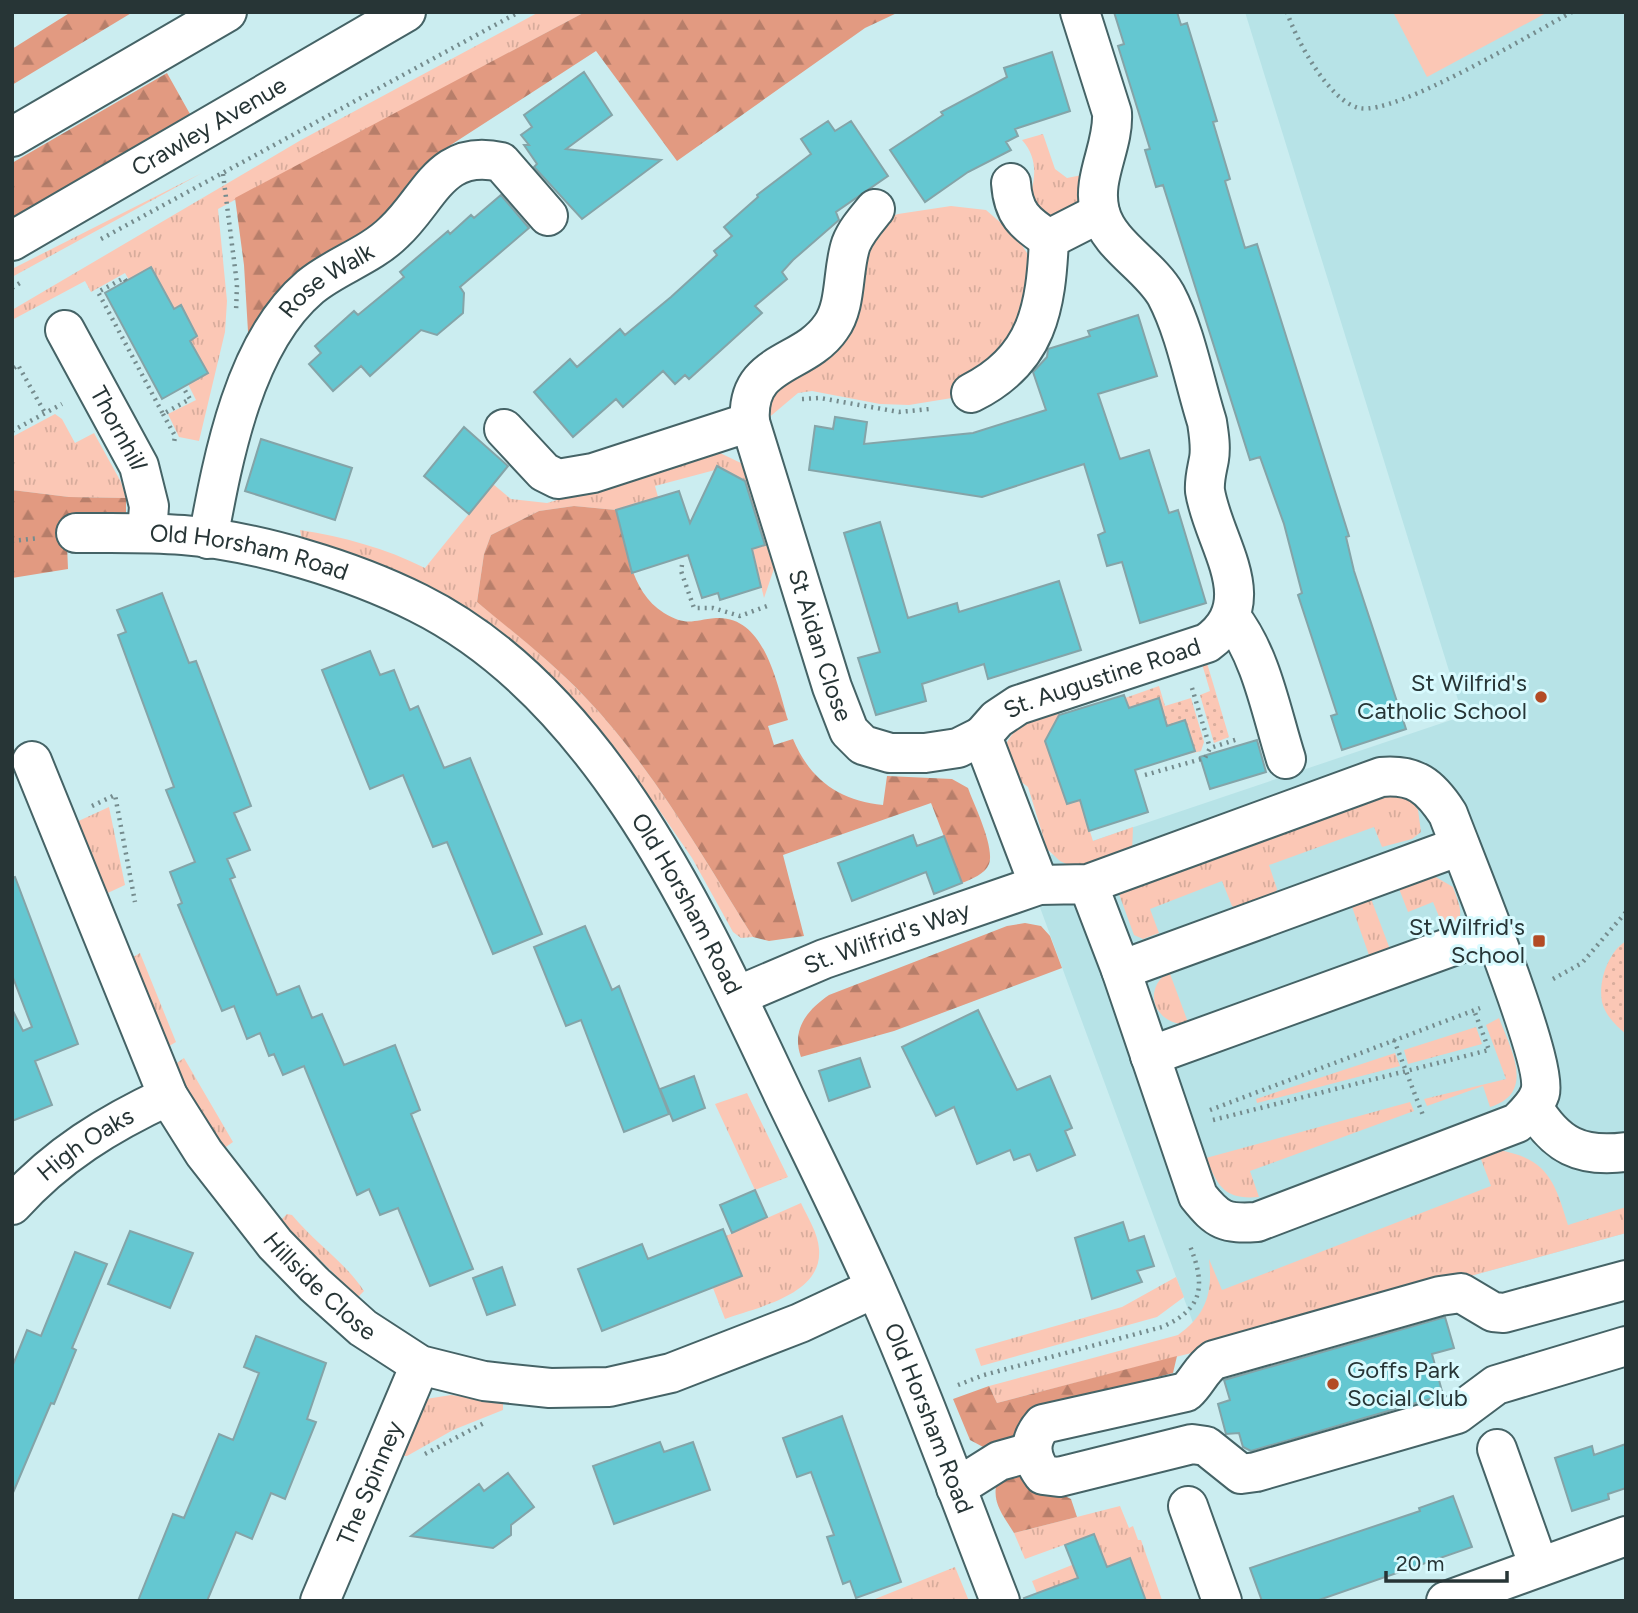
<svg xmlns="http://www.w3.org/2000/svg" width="1638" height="1613" viewBox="0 0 1638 1613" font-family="Figtree,sans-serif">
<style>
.built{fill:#b7e3e7}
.grass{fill:url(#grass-tufts)}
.forest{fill:url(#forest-firs)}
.park{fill:url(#park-dots)}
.pitch{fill:#fbc7b5}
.building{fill:#64c7d1;stroke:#84a4a8;stroke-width:2}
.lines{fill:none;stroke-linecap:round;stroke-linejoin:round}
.minor-casing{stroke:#456366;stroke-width:42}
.major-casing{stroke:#456366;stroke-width:42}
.path{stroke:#758c8e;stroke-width:4.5;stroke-dasharray:2 5;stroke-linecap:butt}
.minor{stroke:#fff;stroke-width:38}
.major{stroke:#fff;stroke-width:38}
.poi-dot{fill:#b34b25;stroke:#d8fafe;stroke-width:2.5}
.labels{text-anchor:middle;stroke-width:6;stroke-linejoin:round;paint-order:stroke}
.street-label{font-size:24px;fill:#273536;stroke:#d8fafe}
.poi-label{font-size:24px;fill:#273536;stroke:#d8fafe;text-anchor:end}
</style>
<defs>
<pattern id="grass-tufts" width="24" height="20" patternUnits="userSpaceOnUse" patternTransform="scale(1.75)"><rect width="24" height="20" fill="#fbc7b5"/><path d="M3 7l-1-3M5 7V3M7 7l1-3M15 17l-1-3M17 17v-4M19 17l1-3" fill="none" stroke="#d7ac9c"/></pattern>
<pattern id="forest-firs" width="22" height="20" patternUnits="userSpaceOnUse" patternTransform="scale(1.75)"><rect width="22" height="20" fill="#e29a81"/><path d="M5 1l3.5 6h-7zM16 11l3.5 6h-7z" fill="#b77e6a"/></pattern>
<pattern id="park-dots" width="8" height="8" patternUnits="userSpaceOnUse" patternTransform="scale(1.75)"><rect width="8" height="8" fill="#fbc7b5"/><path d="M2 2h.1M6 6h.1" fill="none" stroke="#d7ac9c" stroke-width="1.8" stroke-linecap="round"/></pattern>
</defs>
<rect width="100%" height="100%" fill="#cbedf0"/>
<path class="built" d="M1245,12H1626V1233L1203,1350L1024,864L1463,716Z"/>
<path class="grass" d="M539,12H585L218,209L227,301L225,332L199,441L179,437L168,414L196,400L188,384L208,373L190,341L197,336L181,306L174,309L151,267L129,280L125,273L91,292L85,281L12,320V310L301,140Z
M1043,134L1055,169L1067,178L1082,175L1089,194L1055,223L1029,199C1036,178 1038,158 1022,140Z
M202,173L12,277V269Z
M951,206L986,210L1016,236L1027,253L1032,271L1021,327L958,397L909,405L880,404L812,391L798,393L766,420L765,406L856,271L880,221L898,214Z
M55,414L62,419L75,443L94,433L121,482L126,498L69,497L12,490V437Z
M718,452L745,465L777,560L764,598L752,549L765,544L759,525H756L743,485L745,481L718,466L715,470L655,486L658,497L616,510L574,506L539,511L491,535L484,554L477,602C514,632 552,662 585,697C653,768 701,854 753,937L741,938L733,932L692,858L657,807L616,752L572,701L444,595L395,571L302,540L300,530C344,537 385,548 425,568L493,484L511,499L547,503Z
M1052,709L1060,713L1045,742L1049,744L1067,804L1080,800L1093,841L1133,827L1132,853L1075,868L1060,861L1047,849L1028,787L1016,778L1005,746C1016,724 1030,718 1052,709Z
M1378,792L1408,796L1418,810L1421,832L1412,839L1382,847L1374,827L1269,865L1277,889L1272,902L1244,913L1232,906L1222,881L1150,909L1159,933L1143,939L1134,935L1119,894L1124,883Z
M109,807L125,885L99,897L72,824Z
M1434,876L1453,887C1460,907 1468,921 1445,931L1433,902L1408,912L1398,886Z
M1370,896L1391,952L1370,958L1351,904Z
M140,953L176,1042L164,1049L125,962Z
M1169,971L1189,1025C1156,1025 1140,992 1169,971Z
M1499,1018C1511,1050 1536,1093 1490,1107L1483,1086L1427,1106L1424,1099L1506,1079L1486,1025Z
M1476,1027L1482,1044L1408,1064L1404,1050Z
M1395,1053L1400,1066L1257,1103L1256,1099Z
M184,1058L233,1142L223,1149L174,1065Z
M747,1093L788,1177L755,1190L715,1104Z
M1410,1102L1414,1111L1250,1171L1259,1197C1225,1200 1218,1187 1206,1158Z
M1498,1150C1547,1158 1555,1181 1568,1225L1626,1207V1233L1203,1350L997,1403L989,1386L1178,1335C1206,1315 1213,1293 1209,1259L1222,1290L1491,1186L1479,1154Z
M801,1203C808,1218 818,1233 819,1249C823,1295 757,1307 725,1319L713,1288L741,1276L726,1236Z
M287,1214L292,1215C314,1242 345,1262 364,1291L358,1297L280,1221Z
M1176,1277L1184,1297L1157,1317L981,1366L975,1349L1122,1307Z
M451,1395L503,1402V1410L453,1430L407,1456H401L426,1399Z
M1120,1506L1129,1528L1133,1526L1138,1540H1141L1162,1600L1146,1601L1130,1558L1107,1567L1094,1534L1025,1559L1014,1533Z
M1077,1563L1082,1576L1071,1580L1077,1596L1040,1601L1032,1581Z
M955,1567L969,1601H870Z"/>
<path class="forest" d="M71,12H133L12,85V49Z
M585,12H899L865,28L677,161L596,51L443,150L414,189L249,348L244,265L235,198Z
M167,73L190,114L12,218V163Z
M12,490L69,497L126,498V515L66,520L68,569L12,578Z
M574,506L616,510C627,544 629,591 664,613C687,627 693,620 716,618C765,615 777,685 788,720L768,726L774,745L793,739C810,780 840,801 883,805L887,776L952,779L968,788C974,805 995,847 989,864C985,874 972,879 962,883L931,803L783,855L804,936L769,941L753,937C701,854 653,768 585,697C552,662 514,633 477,602L484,554L491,535L539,511Z
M1025,923L1041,926L1050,936L1062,968L894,1031L801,1057C791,1030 807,1010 829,995L1007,926Z
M1177,1356L1173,1373L1044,1407L1014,1440L985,1448L970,1440L953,1399L989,1386L997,1403Z
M1016,1472L1071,1499L1077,1517L1014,1533C1003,1515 990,1501 998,1479Z"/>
<path class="park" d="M1207,663L1229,737L1214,743L1200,695L1210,691L1202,664Z
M1159,686L1165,706L1191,698L1204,742L1201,751L1177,757L1174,747L1192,741L1185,720L1167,726L1159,699L1128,708L1125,698Z
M1626,941V1034C1616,1026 1605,1015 1602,1002C1598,982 1608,952 1626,941Z"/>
<path class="pitch" d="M1393,12H1548L1427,77Z"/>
<path class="building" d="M1114,12H1177L1181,25L1187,23L1217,121L1213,122L1230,179L1225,181L1245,248L1257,244L1349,536L1346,537L1354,571L1406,729L1342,750L1331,716L1337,714L1298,595L1302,593L1284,524L1260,457L1250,460L1163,185L1156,187L1145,150L1150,149L1118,46L1124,44Z
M1052,52L1070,111L1015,129L1018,136L1006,142L1011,150L968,172L925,202L890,150L943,115L941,112L1007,77L1004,68Z
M584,72L612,115L566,149L661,160L582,219L534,167L537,164L524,145H529L521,135L532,127L524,115Z
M828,121L835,131L851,121L888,176L836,212L839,220L793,260L782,272L787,279L755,306L762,313L689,379L685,375L675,384L663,371L623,407L616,399L573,437L534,392L570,359L577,367L620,329L625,335L671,297L717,255L714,251L732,236L724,227L758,197L757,195L811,154L801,139Z
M501,195L529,228L460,287L464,293L463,313L437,335L421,330L370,376L361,366L333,391L309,364L321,353L315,346L354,311L358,315L404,277L400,272L448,231L450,234L471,215L474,218Z
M151,267L174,309L181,305L197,336L190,341L208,373L162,399L105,293Z
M1138,315L1157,376L1098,394L1120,459L1149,450L1169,513L1178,510L1206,603L1140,623L1122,562L1107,566L1098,535L1105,532L1084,464L982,497L809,470L815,426L833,429L835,417L867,422L864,444L973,433L1046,410L1033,372L1047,357L1048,349L1090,336L1088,331Z
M464,427L508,466L469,514L424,476Z
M261,439L352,468L335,520L245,491Z
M717,466L745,481L765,545L752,549L761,587L720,600L718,593L702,598L688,555L632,573L616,510L679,491L690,523Z
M880,522L908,618L957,603L959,612L1059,581L1081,650L988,679L984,664L922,684L926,701L876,715L858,658L880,652L844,533Z
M162,593L189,663L196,661L251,806L234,813L250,850L227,859L235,877L230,879L277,995L299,986L312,1018L322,1014L344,1065L395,1045L420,1110L411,1114L473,1269L430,1286L398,1208L380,1215L369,1189L357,1195L304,1066L283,1075L274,1054L269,1056L260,1033L247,1039L234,1006L222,1011L178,905L182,903L170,872L195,862L166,790L174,787L118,635L126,632L117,610Z
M370,651L380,675L394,670L410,710L418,706L444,768L470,758L542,934L493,954L447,842L433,847L403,775L370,789L322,670Z
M1124,695L1129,708L1159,698L1167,726L1185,720L1195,751L1135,770L1148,812L1089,831L1080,800L1067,804L1045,741L1059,715Z
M1257,740L1266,772L1210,789L1200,757Z
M913,835L917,846L944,836L962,883L934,894L926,872L852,901L838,863Z
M15,877L78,1044L35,1061L52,1105L12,1121V1009L23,1031L32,1027L12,975V878Z
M585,926L612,990L619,986L669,1114L624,1132L581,1020L566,1026L534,947Z
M978,1010L1017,1090L1050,1076L1072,1128L1065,1131L1075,1155L1037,1171L1030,1154L1014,1160L1010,1150L977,1164L954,1107L936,1116L902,1047Z
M860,1058L870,1087L829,1101L819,1071Z
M694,1076L705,1108L673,1121L660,1089Z
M755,1190L767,1217L732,1233L720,1205Z
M1123,1222L1129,1241L1144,1236L1154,1266L1137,1271L1142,1282L1092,1299L1075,1238Z
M723,1229L742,1276L602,1331L578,1269L642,1244L648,1259Z
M130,1231L193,1253L170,1308L108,1284Z
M75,1252L107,1264L72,1348L76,1350L54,1404L51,1403L12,1495V1367L27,1330L41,1336Z
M502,1267L515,1305L487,1315L473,1278Z
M1445,1317L1454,1348L1432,1354L1443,1395L1251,1451L1243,1447L1239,1433L1226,1434L1218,1404L1230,1400L1224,1380Z
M256,1336L326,1363L307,1419L316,1422L285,1499L271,1493L252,1539L236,1532L207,1601H138L173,1514L184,1518L219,1434L233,1440L259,1373L244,1367Z
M842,1416L901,1582L856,1598L850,1581L843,1584L827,1537L834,1535L811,1472L797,1477L783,1438Z
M660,1442L664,1452L693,1442L710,1490L614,1524L593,1466Z
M1626,1444V1488L1608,1494L1609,1499L1572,1511L1555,1458L1592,1446L1594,1455Z
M508,1473L534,1507L511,1525V1535L493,1548L411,1536L479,1484L484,1491Z
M1453,1496L1472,1547L1316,1601H1262L1250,1568L1420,1511L1419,1508Z
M1094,1534L1107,1567L1130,1558L1146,1601H1025L1024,1598L1078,1578L1065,1545Z"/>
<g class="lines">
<defs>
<g id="minor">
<path d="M1011,183C1013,213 1024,223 1049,239L1100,213"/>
<path id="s1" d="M65,330L139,466L149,506L147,533"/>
<path d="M971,393C1038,360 1046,307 1049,239"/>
<path d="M750,422C745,359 804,367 831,327C847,305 842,270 851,244C856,231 866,220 875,209"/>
<path id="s2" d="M504,429L544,472L558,479L593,473L750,422L832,687L849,731L863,745L890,753H925L958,748L982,736"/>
<path id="s3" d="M76,533C112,533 147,532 183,535C257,541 352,570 418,603C603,695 702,923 786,1100C816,1162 847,1224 875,1287C921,1390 959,1496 1000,1601"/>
<path id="s4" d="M208,539C223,458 244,343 310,287C335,266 370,256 394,232C430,199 440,148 501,162L548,216"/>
<path d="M1231,617C1262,657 1271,712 1286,759"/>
<path id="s5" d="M32,761L168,1096L204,1153L275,1244L314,1284L363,1328L420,1365L484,1381L550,1388L609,1387L671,1373L800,1323L875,1288"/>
<path id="s6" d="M1039,885L982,736L997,719L1018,705L1207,643C1265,602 1213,543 1205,491C1204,480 1207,470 1209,459C1211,447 1209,435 1207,422C1194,381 1186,333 1166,295C1149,265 1109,246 1100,212C1091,178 1114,147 1112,113L1080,12"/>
<path d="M1121,970L1460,846"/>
<path id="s7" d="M737,996L824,959L1039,885L1088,884L1381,777C1415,774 1430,786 1448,814C1464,857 1549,1063 1540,1093C1536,1105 1526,1114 1517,1123L1257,1222C1225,1224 1218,1221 1198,1196L1121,970L1088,884"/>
<path d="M1150,1056L1492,932"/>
<path d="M1533,1107C1556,1145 1580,1158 1626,1152"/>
<path id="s8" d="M12,1205C57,1155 108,1124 168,1096"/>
<path d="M1626,1280L1504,1313L1493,1312L1461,1293L1440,1296L1214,1360C1201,1369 1197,1382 1186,1392L1043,1424C1028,1441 1030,1457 1043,1475L1059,1477L1192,1444L1206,1446L1241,1474L1256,1472L1457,1414L1496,1385L1626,1346"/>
<path d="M1497,1449L1539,1567"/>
<path d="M956,1488L999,1461L1031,1452"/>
<path d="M1188,1506L1222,1601"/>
<path id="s9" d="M320,1601L420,1365"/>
<path d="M1446,1601L1626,1536"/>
</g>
<g id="major">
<path d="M12,137L227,12"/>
<path id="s10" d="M12,241L406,12"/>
</g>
</defs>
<use href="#minor" class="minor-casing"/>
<use href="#major" class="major-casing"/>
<path class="path" d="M1287,12C1296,40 1329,101 1359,108C1396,116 1534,32 1572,12
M223,174L237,284L236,312
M101,239L519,12
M126,281L124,278L98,292L163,414L190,399L183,387
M12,288L23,281
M14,368L18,365L45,413
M802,399L820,398L899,412L930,409
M163,414L175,436L174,443
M12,431L62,404
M12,541L39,538
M682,565L681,571L694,608H713L740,616L767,606
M1192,688L1210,748
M1145,775L1205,758L1210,748L1238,739
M92,806L115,795L135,902
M1553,979L1582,963L1626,912
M1394,1040L1424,1118
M1210,1110L1480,1008
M1213,1120L1489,1050L1474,1010
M958,1385L984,1375L1162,1327C1203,1309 1206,1286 1190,1246
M425,1454L486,1422"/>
<use href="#minor" class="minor"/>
<use href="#major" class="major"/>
</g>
<g class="poi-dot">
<circle cx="1541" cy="697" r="7"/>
<rect x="1532" y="934" width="14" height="14" rx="3.5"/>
<circle cx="1333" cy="1384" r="7"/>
</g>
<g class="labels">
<g class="street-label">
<text dy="8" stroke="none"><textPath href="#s10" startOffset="228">Crawley Avenue</textPath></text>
<text dy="8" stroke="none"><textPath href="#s4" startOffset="294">Rose Walk</textPath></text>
<text dy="8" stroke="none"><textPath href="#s1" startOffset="112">Thornhill</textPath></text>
<text dy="8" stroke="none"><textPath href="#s3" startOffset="175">Old Horsham Road</textPath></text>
<text dy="8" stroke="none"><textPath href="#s2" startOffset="509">St Aidan Close</textPath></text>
<text dy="8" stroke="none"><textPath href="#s6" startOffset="296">St. Augustine Road</textPath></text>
<text dy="8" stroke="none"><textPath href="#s3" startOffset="763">Old Horsham Road</textPath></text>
<text dy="8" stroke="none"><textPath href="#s7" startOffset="161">St. Wilfrid's Way</textPath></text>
<text dy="8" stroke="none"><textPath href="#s8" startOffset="96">High Oaks</textPath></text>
<text dy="8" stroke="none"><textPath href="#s5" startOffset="606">Hillside Close</textPath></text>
<text dy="8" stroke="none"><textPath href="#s3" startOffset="1332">Old Horsham Road</textPath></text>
<text dy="8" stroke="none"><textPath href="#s9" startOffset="128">The Spinney</textPath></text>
</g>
<g class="poi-label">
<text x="1527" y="691">St Wilfrid's<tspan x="1527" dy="28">Catholic School</tspan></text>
<text x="1525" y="935">St Wilfrid's<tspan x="1525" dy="28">School</tspan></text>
<text x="1347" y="1378" text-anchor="start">Goffs Park<tspan x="1347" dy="28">Social Club</tspan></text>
</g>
</g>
<rect width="1638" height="1613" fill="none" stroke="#273536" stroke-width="28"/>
<path d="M1386 1571v10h121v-10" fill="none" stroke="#273536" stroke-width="3.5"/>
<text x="1396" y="1571" font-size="21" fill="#273536" stroke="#d8fafe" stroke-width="5" paint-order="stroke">20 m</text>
</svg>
